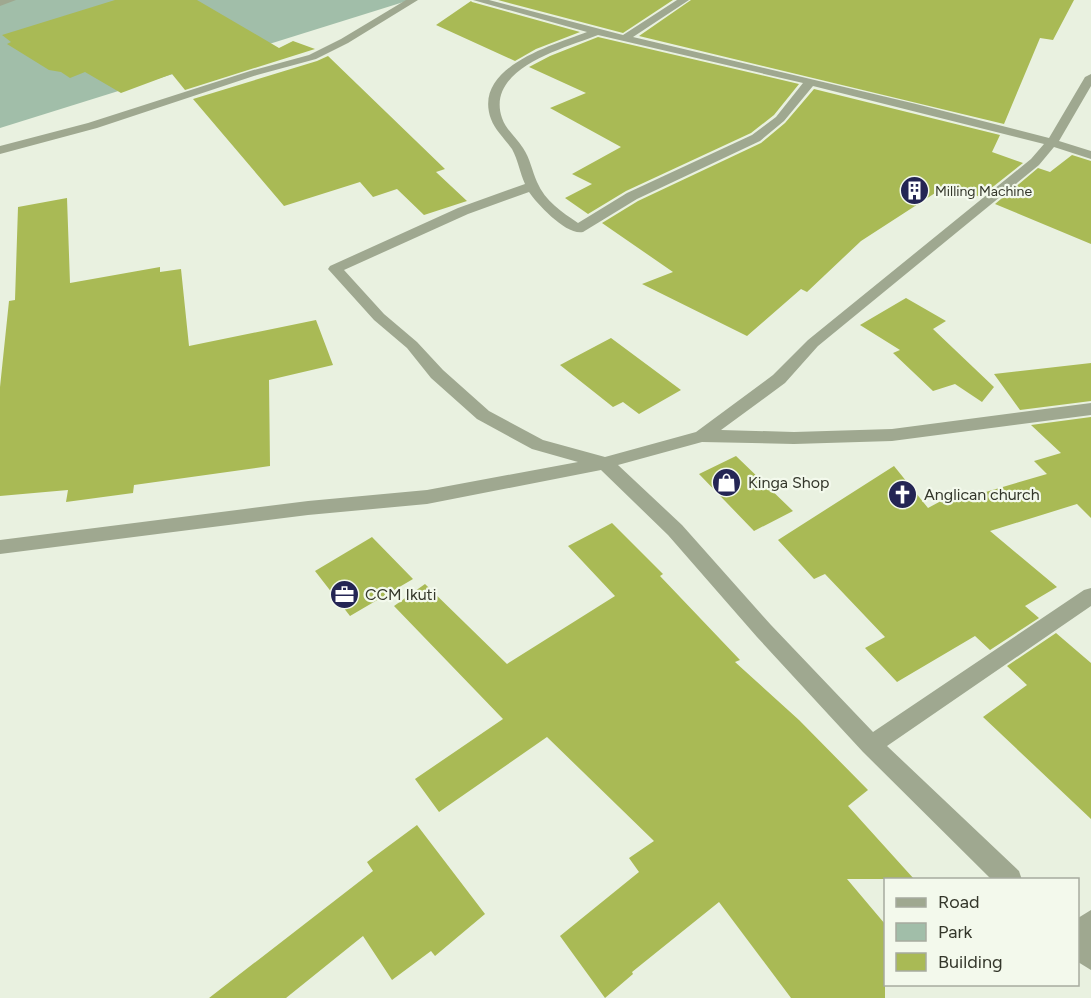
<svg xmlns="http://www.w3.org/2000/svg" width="1091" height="998" viewBox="0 0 1091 998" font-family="Figtree,sans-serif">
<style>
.green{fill:#a1bea9}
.building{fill:#a9ba55}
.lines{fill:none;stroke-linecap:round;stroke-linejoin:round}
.street{fill:#9fa890;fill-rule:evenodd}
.labels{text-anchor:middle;stroke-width:4.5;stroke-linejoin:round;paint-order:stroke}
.far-poi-label{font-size:14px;fill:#34372b;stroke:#f3f9ec;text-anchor:start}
.poi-label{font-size:16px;fill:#34372b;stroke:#f3f9ec;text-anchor:start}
</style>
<rect width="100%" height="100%" fill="#e9f1e0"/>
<path class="green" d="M0,0H410L0,128Z"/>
<path class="building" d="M115,0H197L279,48L293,41L315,49L185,90L172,74L121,93L85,72L70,78L61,72L49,70L7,44L11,42L2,35Z
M498,0H673L623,33Z
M691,0H1074L1053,40L1040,38L1004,124L639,36Z
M471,1L472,2L580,32L536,49L515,61L436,25Z
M598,37L799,84L774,115L751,133L626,191L588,214L565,198L592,184L572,174L621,147L550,108L586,93L529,67L550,56Z
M328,56L445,169L436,172L467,201L424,215L397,189L373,197L360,182L284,206L193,99L317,61Z
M814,89L1000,135L992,152L1023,163L980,197L949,184L861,241L807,292L801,289L747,336L642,284L673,272L602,223L638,201L761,143L785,123Z
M1072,155L1091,161V244L995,204L1038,168L1050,172Z
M67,198L70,283L160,267V272L181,269L189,346L316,320L333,365L269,380L270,466L134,485L133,493L66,502L68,490L0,496V387L9,301L15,300L18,207Z
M906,298L946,321L933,329L994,387L982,402L955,384L933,391L893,353L900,350L860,325Z
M611,338L681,390L639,414L623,402L613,407L560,365Z
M1091,363V401L1020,410L994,374Z
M1091,417V518L1077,504L990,531L1057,587L1025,606L1039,618L990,650L975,636L897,682L865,648L885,637L825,574L814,579L778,540L894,466L928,508L941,501L945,504L1047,474L1034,461L1061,453L1031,425Z
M736,456L793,511L754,531L699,474Z
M612,523L663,574L660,576L740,660L735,662L799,720L868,790L848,806L914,879H847L885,924V998H791L719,902L632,972L633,974L605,998L560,936L639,872L629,858L654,841L547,737L439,812L415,779L503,719L394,606L425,584L507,664L615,596L568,546Z
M372,537L413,579L350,616L315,571Z
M1056,633L1091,663V819L983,717L1027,685L1007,666Z
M417,825L485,914L435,956L431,951L392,980L363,936L286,998H209L373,871L367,862Z"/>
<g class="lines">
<path class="street" d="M0,0H16L0,6Z
M406,0H418L348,43L316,59L257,75L97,128L0,154V146L88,123L250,71L309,55L341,39Z
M473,0H489L623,35L677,0H689L633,37L916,104L1049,138L1085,77L1091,74V86L1059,141L1091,151V159L1054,147L1039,165L818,346L785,383L721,430L794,432L892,429L1091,403V415L892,441L794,444L702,442L618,465L682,525L771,625L873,732L1084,590L1091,588V606L887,746L1019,871L1022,880H992L863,752L757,637L668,535L601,470L427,504L308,515L0,554V540L308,501L427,490L578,462L532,449L477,419L431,378L407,348L374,320L328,269L330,266L458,208L525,184C520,173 518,160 512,149C505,139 495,130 491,119C472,67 553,45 587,32ZM598,35L803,83L776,117L752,135L627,193L578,223C562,212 545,201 537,182C532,171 530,158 523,148C517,138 506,130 502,118C485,68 565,48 598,35ZM813,86L1044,144L1031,159L808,340L773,375L696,432L605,457L543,440L489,411L443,370L417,342L384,314L344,270L468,214L529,192C537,204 567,236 583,232L637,199L760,141L784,121Z
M1091,910V970L1078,962V918Z"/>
</g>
<defs>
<symbol id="building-disc" viewBox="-11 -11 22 22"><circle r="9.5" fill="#242554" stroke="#f3f9ec"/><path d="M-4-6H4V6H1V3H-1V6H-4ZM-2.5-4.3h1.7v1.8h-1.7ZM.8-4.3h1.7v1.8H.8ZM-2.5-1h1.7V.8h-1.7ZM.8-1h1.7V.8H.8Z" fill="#fff"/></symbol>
<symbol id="shop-disc" viewBox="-11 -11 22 22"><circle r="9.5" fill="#242554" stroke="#f3f9ec"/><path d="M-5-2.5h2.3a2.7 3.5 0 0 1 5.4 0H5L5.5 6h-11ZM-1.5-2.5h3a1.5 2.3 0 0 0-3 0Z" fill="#fff"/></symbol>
<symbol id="church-disc" viewBox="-11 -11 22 22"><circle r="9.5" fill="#242554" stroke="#f3f9ec"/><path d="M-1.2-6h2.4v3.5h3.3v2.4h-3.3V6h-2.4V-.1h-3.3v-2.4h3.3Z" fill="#fff"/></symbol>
<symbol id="office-disc" viewBox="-11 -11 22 22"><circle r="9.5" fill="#242554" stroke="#f3f9ec"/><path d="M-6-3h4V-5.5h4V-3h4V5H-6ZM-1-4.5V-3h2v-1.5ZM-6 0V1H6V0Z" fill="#fff"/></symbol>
</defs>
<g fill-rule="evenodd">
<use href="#building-disc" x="898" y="174" width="33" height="33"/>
<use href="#shop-disc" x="710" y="466" width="33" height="33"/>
<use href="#church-disc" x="886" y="478" width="33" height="33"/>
<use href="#office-disc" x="328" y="578" width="33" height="33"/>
</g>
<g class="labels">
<g class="far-poi-label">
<text x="935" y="196">Milling Machine</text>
</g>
<g class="poi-label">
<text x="748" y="488">Kinga Shop</text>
<text x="924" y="500">Anglican church</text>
<text x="365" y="600">CCM Ikuti</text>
</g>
</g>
<rect x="884" y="878" width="195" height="108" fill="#f3f9ec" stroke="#a7ab9f" stroke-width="1.5"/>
<rect x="896" y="898" width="30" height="9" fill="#9fa890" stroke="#a7ab9f" stroke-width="1.5"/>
<text x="938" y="908" font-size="18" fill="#34372b">Road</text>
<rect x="896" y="923" width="30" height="18" fill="#a1bea9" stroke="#a7ab9f" stroke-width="1.5"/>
<text x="938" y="938" font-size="18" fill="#34372b">Park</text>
<rect x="896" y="953" width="30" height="18" fill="#a9ba55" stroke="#a7ab9f" stroke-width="1.5"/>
<text x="938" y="968" font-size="18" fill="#34372b">Building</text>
</svg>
